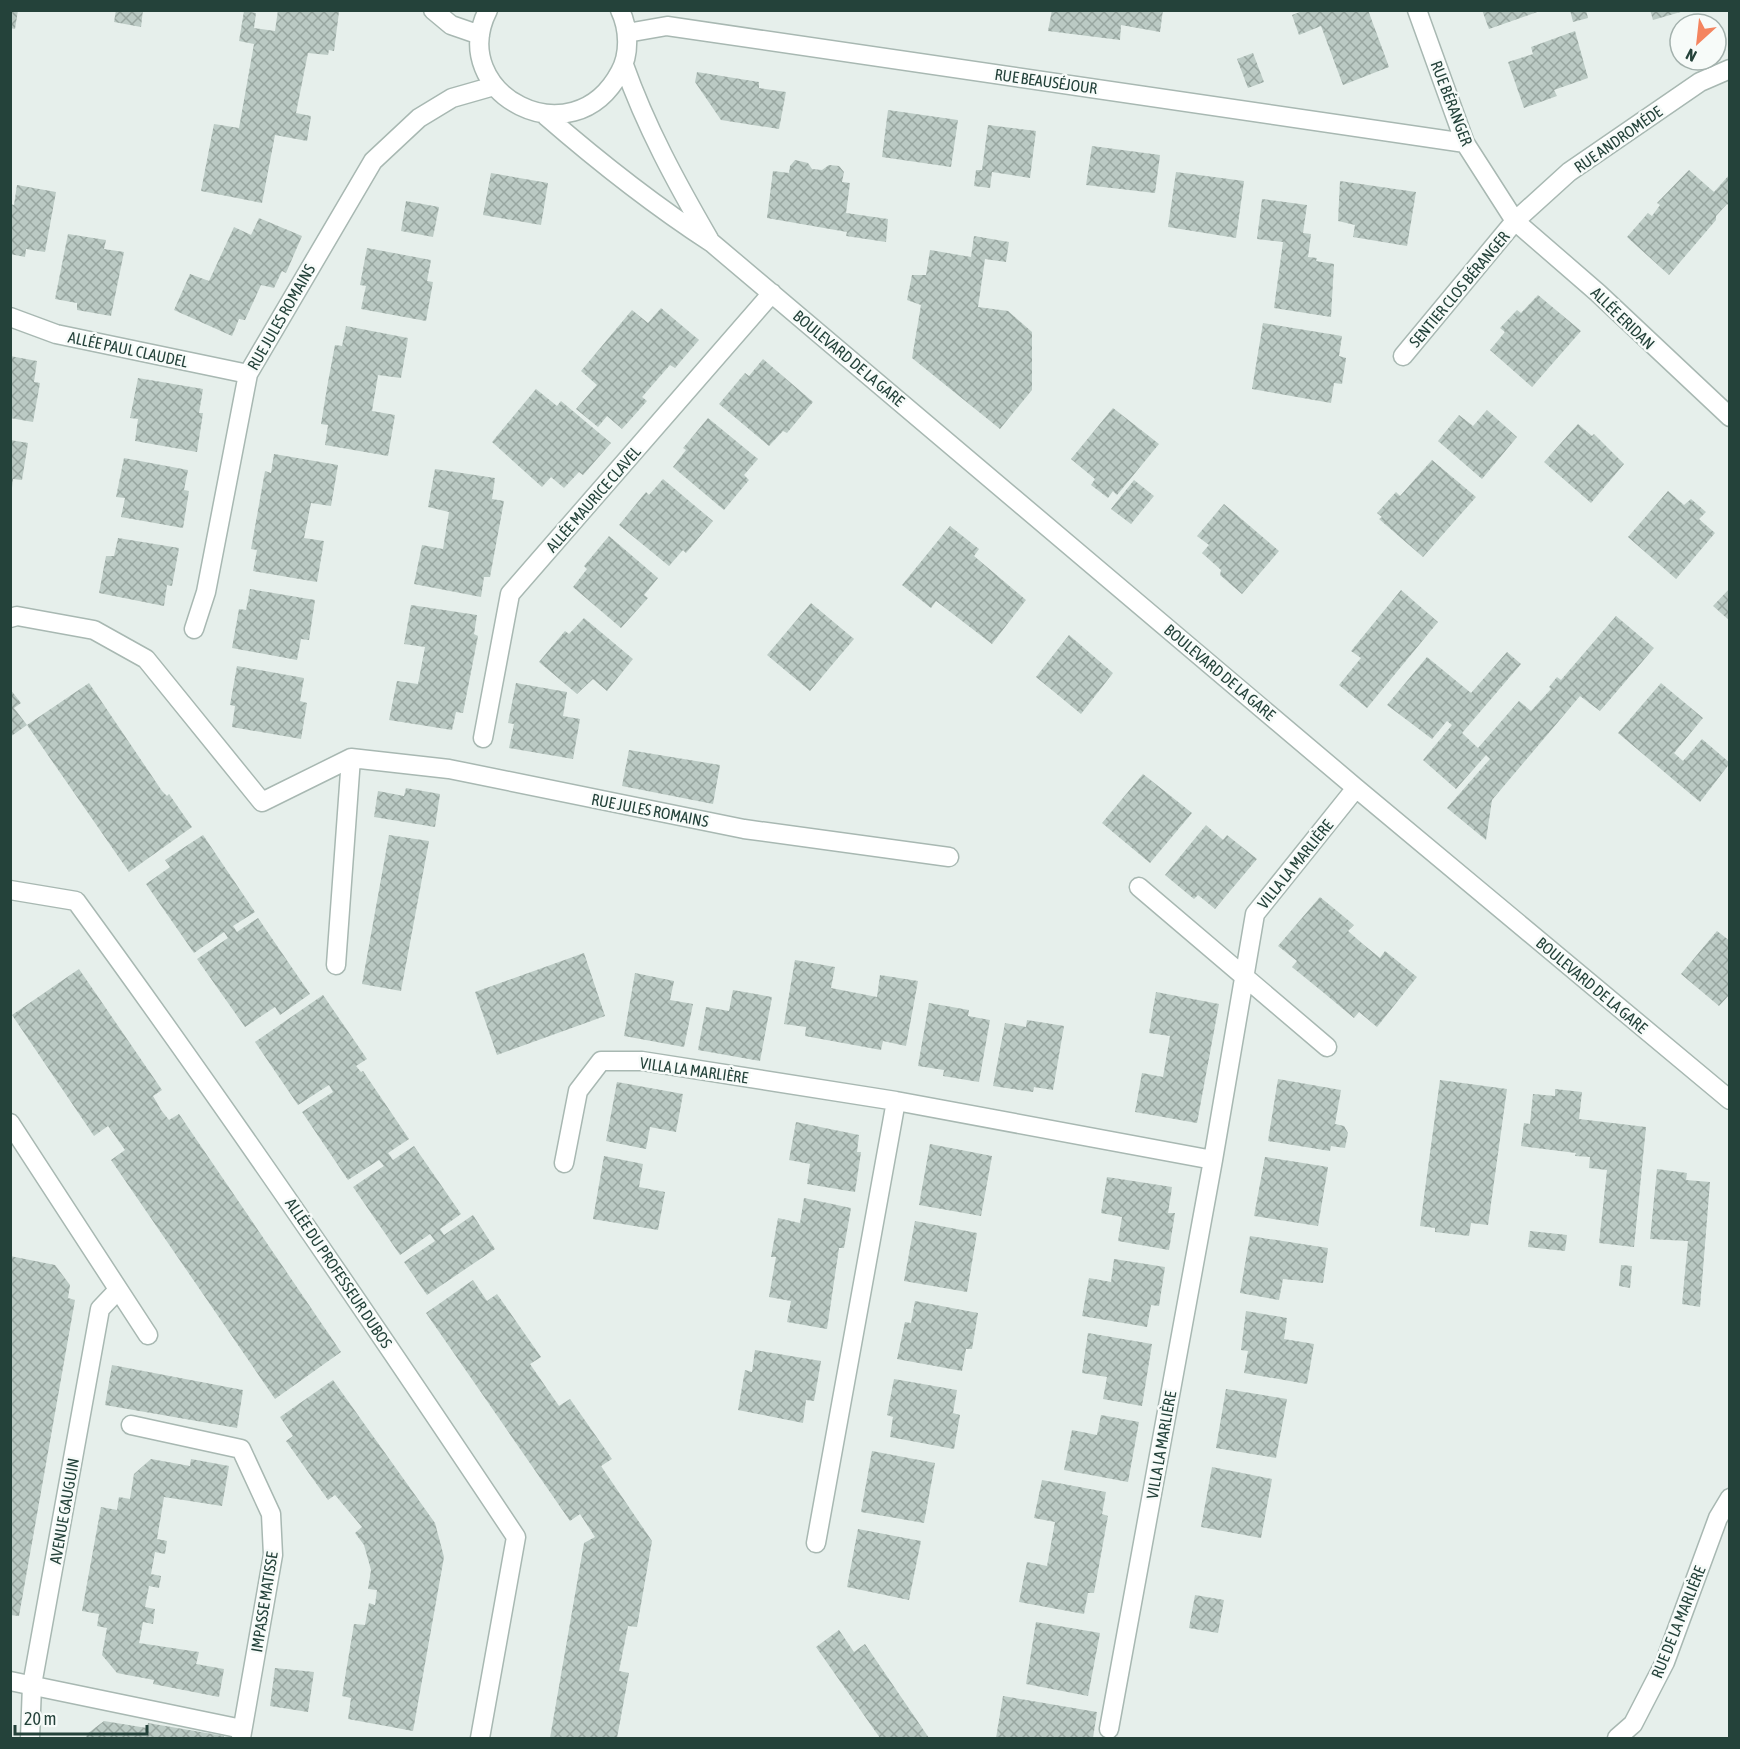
<svg xmlns="http://www.w3.org/2000/svg" width="1740" height="1749" viewBox="0 0 1740 1749" font-family="'Asap Condensed',sans-serif">
<style>
.building{fill:url(#building-cross-hatch)}
.lines{fill:none;stroke-linecap:round;stroke-linejoin:round}
.service-casing{stroke:#a8b8b2;stroke-width:21}
.pedestrian-casing{stroke:#a8b8b2;stroke-width:21}
.minor-casing{stroke:#a8b8b2;stroke-width:21}
.service{stroke:#fff;stroke-width:18}
.pedestrian{stroke:#fff;stroke-width:18}
.minor{stroke:#fff;stroke-width:18}
.labels{text-anchor:middle;stroke-width:5;stroke-linejoin:round;paint-order:stroke}
.street-label{font-size:16px;fill:#24423a;stroke:#f7fbf9}
</style>
<defs>
<pattern id="building-cross-hatch" width="8" height="8" patternUnits="userSpaceOnUse" patternTransform="scale(1.5)"><rect width="8" height="8" fill="#bbcac4"/><path d="M0 0l8 8M0 8l8-8" fill="none" stroke="#98a6a0"/></pattern>
</defs>
<rect width="100%" height="100%" fill="#e6efeb"/>
<path class="building" d="M10,10H18L15,29L10,28Z
M116,10H143L141,27L114,22Z
M278,10L339,12L334,51L329,50L328,55L308,53L296,113L311,116L307,141L275,135L262,203L201,191L214,124L239,128L254,44L239,41L244,11L256,13L254,28L275,31Z
M1052,10H1163L1160,32L1121,25L1120,40L1048,31Z
M1305,10H1368L1389,67L1343,85L1321,26L1299,35L1292,15Z
M1482,10H1539L1540,11L1489,29Z
M1570,10H1586L1588,18L1573,22Z
M1650,10H1684V11L1653,20Z
M1575,31L1588,78L1554,90L1557,96L1524,108L1508,62L1533,54L1531,47Z
M1253,53L1264,82L1248,88L1237,59Z
M697,72L759,82V88L786,92L779,129L721,120L695,82Z
M888,110L958,120L951,167L882,157Z
M988,125L1036,131L1030,178L992,172L990,188L974,186L976,170H982Z
M1092,146L1160,155L1155,193L1086,185Z
M795,160L808,163L812,169L822,170L829,165L839,166L844,172L842,182L850,183L846,213L888,219L886,242L846,236L847,232L767,218L773,171L789,173L790,166Z
M1689,170L1714,192L1730,174V206L1727,204L1716,216V220L1669,275L1627,237L1648,213L1652,216L1660,205L1657,203Z
M1176,172L1244,181L1236,238L1168,227Z
M491,173L548,183L541,225L483,215Z
M1340,181L1416,192L1407,246L1353,237L1355,225L1338,221Z
M17,185L56,192L45,252L26,249L25,257L10,254V204L14,205Z
M1262,199L1307,205L1303,233L1311,234L1308,257L1317,258L1316,261L1334,264L1331,317L1274,308L1283,242L1257,239Z
M406,201L439,207L433,237L401,231Z
M259,218L302,236L286,273L282,271L274,288L261,285L245,320L239,319L232,336L174,310L190,274L209,281L234,227L251,235Z
M68,234L106,240L104,249L124,252L111,316L77,310V303L55,299Z
M974,236L1009,242L1006,262L985,259L978,307L1008,311L1032,332V390L1000,429L912,358L921,305L907,300L912,275H926L930,250L971,257Z
M367,248L431,260L427,281L433,282L426,321L361,309L366,286L360,285Z
M1538,295L1581,331L1532,387L1490,350L1505,332L1500,328L1517,310L1521,313Z
M661,308L699,340L675,368L670,365L642,397L647,401L622,429L607,416L598,427L576,409L597,385L581,371L632,310L648,323Z
M1263,323L1342,336L1339,356L1346,358L1342,384L1334,383L1331,403L1252,389Z
M346,326L408,338L401,378L378,375L372,411L395,415L388,456L325,445L328,425L321,424L328,382L335,345L342,346Z
M10,356L37,361L34,382L40,383L33,422L10,418Z
M763,359L813,402L787,433L783,431L769,446L719,404L745,373L749,376Z
M138,378L203,389L199,413H203L197,452L135,441L138,419L130,418Z
M536,389L557,406L561,401L611,443L583,475L579,472L564,488L551,477L542,487L492,442Z
M1113,408L1159,444L1117,495L1113,491L1108,498L1091,485L1095,479L1071,459Z
M1487,410L1517,437L1482,479L1438,441L1459,415L1473,426Z
M708,418L758,459L744,475L749,480L724,510L673,467L686,450L683,448Z
M1578,424L1592,436L1594,434L1624,464L1591,503L1544,462Z
M10,440L28,443L22,480L13,479L12,488Z
M274,454L338,465L331,506L311,503L304,538L324,541L317,582L253,571L257,550L251,549L265,471L271,473Z
M124,458L188,470L184,490L189,491L183,528L121,517L125,498L116,497Z
M1432,460L1476,497L1423,557L1379,519L1382,517L1377,513L1396,492L1400,496Z
M435,469L495,478L492,499L504,501L490,577H484L481,597L414,584L422,545L443,549L449,512L428,507Z
M663,479L713,521L686,553L683,550L669,566L619,525L646,492L649,495Z
M1134,480L1154,496L1131,524L1111,509Z
M1668,491L1684,505L1691,499L1706,512L1699,519L1715,533L1676,579L1628,537Z
M1224,504L1279,551L1242,594L1220,575L1221,570L1202,553L1209,545L1197,536Z
M950,526L979,549L974,556L1026,600L992,644L936,601L931,608L902,585Z
M609,536L658,578L644,595L648,598L621,628L573,587L587,569L584,566Z
M118,538L179,548L172,586L167,585L164,606L99,593L106,556H114Z
M1730,588V621L1713,606Z
M250,589L315,600L309,640L301,639L297,660L232,648L239,609L246,610Z
M1401,590L1438,622L1367,708L1339,685L1361,658L1351,651Z
M811,603L854,639L810,691L767,655Z
M411,605L477,615L474,634L478,636L463,713L456,712L452,730L389,720L397,681L418,684L425,647L404,644Z
M1616,616L1654,648L1600,711L1580,696L1492,800L1486,840L1447,808L1490,759L1486,755L1456,789L1423,760L1452,725L1447,721L1432,739L1387,705L1427,657L1471,693L1507,652L1521,664L1462,733L1478,748L1519,701L1531,711L1551,689L1549,687L1557,677L1561,680Z
M584,618L633,659L607,691L593,679L577,694L539,662L565,631L569,634Z
M1069,635L1113,673L1081,714L1036,677Z
M237,666L304,678L300,701L307,703L301,739L232,727L235,706L230,705Z
M89,683L162,791L167,796L169,794L192,827L129,872L27,725L10,737V689L21,703L14,708L27,725Z
M516,683L567,692L563,716L580,719L573,759L509,748L514,724L508,723Z
M1661,683L1703,718L1674,753L1683,761L1702,739L1730,763L1700,802L1618,733Z
M629,750L720,765L713,804L622,786Z
M1143,774L1192,813L1150,863L1102,823Z
M406,788L440,794L435,827L374,817L378,791L404,796Z
M1206,825L1223,840L1227,835L1257,859L1215,909L1198,895L1194,899L1165,875Z
M203,835L255,912L233,926L237,932L258,918L310,994L280,1015L275,1007L245,1027L197,959L228,938L224,932L194,953L146,884L170,867L165,860Z
M389,835L429,841L401,991L362,984Z
M1320,897L1354,925L1348,931L1364,945L1380,958L1385,951L1417,977L1377,1027L1359,1012L1354,1018L1324,993L1292,967L1297,961L1278,946Z
M1717,931L1730,941V994L1719,1006L1681,974Z
M584,953L605,1016L497,1055L475,992Z
M795,960L835,967L831,988L877,997L880,975L918,981L906,1046L883,1041L881,1050L805,1036L806,1027L784,1024Z
M79,969L162,1090L153,1096L161,1110L169,1120L179,1114L341,1352L275,1399L111,1160L125,1150L108,1126L94,1136L12,1015Z
M635,973L674,981L670,1000L693,1004L684,1047L624,1036Z
M733,990L772,997L760,1061L698,1050L706,1007L729,1011Z
M1156,992L1219,1004L1197,1123L1135,1112L1142,1073L1163,1077L1170,1036L1149,1033Z
M323,995L367,1059L356,1066L361,1072L363,1071L409,1139L388,1153L393,1160L414,1146L461,1214L440,1229L444,1235L473,1215L495,1249L427,1295L404,1262L435,1241L430,1234L400,1255L353,1187L384,1166L379,1160L348,1180L302,1112L333,1092L329,1085L298,1105L255,1042Z
M929,1003L969,1010L968,1016L990,1020L979,1082L943,1076L944,1070L918,1066Z
M1027,1020L1064,1026L1053,1090L1034,1087L1033,1092L993,1086L1005,1023L1026,1027Z
M1278,1079L1341,1090L1335,1124L1344,1126L1348,1133L1345,1148L1331,1146L1330,1151L1268,1141Z
M1440,1080L1507,1089L1488,1225L1471,1223L1469,1236L1435,1232V1228L1420,1226Z
M617,1082L683,1094L676,1132L650,1127L646,1149L606,1141Z
M1555,1089L1582,1092L1579,1119L1646,1127L1634,1247L1599,1243L1607,1170L1589,1168L1590,1157L1575,1156L1576,1153L1521,1146L1524,1123L1530,1124L1533,1094L1555,1096Z
M796,1122L859,1135L857,1152H861L855,1192L807,1184L810,1164L789,1160Z
M930,1144L992,1156L981,1216L919,1205Z
M604,1156L643,1164L639,1187L665,1192L658,1230L593,1219Z
M1265,1157L1328,1167L1318,1226L1254,1216Z
M1657,1169L1687,1173L1686,1180L1710,1182L1700,1307L1682,1304L1688,1241L1650,1239Z
M1107,1177L1172,1187L1168,1213H1175L1169,1250L1118,1241L1122,1217L1101,1213Z
M804,1198L851,1208L844,1248H839L827,1329L787,1322L791,1301L769,1297L776,1257H771L778,1218L800,1223Z
M915,1221L977,1233L967,1292L904,1281Z
M1530,1231L1567,1235L1565,1251L1528,1247Z
M1250,1236L1328,1248L1323,1283L1283,1279L1279,1300L1240,1293Z
M10,1256L55,1265L70,1285L68,1298L75,1300L19,1616L10,1615Z
M1114,1259L1165,1267L1159,1306L1151,1305L1147,1327L1082,1316L1089,1278L1111,1282Z
M1621,1265L1632,1266L1630,1288L1619,1286Z
M473,1280L487,1301L497,1294L541,1357L530,1364L559,1406L570,1399L612,1459L601,1466L652,1541L637,1627L628,1626L619,1671L629,1673L617,1738H550L584,1543L595,1537L580,1514L570,1521L426,1313Z
M915,1301L978,1313L972,1349H966L962,1371L897,1359L905,1322L911,1323Z
M1246,1311L1287,1318L1284,1339L1314,1344L1307,1384L1244,1373L1248,1351L1241,1350Z
M1088,1333L1152,1344L1142,1406L1103,1399L1107,1377L1082,1373Z
M755,1350L821,1361L814,1401L806,1400L803,1423L738,1410L745,1370L752,1372Z
M112,1365L243,1390L237,1428L105,1405Z
M894,1379L957,1390L953,1413L960,1415L954,1449L890,1437L893,1417L887,1415Z
M333,1380L435,1523L444,1557L413,1731L348,1719L351,1698L342,1696L354,1624L365,1625L369,1603L375,1605L377,1590L368,1589L371,1570L364,1545L355,1533L362,1527L335,1495L328,1500L286,1441L293,1436L280,1417Z
M1226,1389L1287,1399L1276,1458L1216,1448Z
M1101,1415L1139,1422L1128,1482L1064,1470L1072,1430L1097,1435Z
M872,1451L935,1463L924,1523L861,1512Z
M151,1459L190,1466L191,1459L229,1466L222,1506L164,1497L157,1539L167,1541L165,1554L155,1552L151,1574L161,1576L159,1588L149,1586L145,1607L155,1609L153,1624L143,1622L139,1643L199,1652L196,1664L224,1669L219,1697L153,1684L154,1680L117,1673L102,1655L107,1628L97,1626L99,1614L82,1611L101,1507L117,1510L119,1497L130,1499L134,1474Z
M1212,1467L1272,1479L1261,1538L1201,1527Z
M1042,1480L1106,1492L1102,1514L1108,1516L1094,1593H1088L1084,1614L1019,1602L1027,1562L1047,1566L1055,1522L1034,1518Z
M858,1529L921,1541L909,1600L847,1587Z
M1195,1595L1224,1600L1218,1633L1189,1628Z
M1036,1622L1100,1633L1088,1696L1026,1684Z
M839,1630L854,1652L865,1644L929,1738H880L816,1647Z
M275,1668L314,1672L308,1712L270,1706Z
M1003,1696L1097,1712L1093,1738H996Z
M104,1721L147,1728L148,1723L224,1736L223,1738H86L87,1734Z"/>
<g class="lines">
<defs>
<path id="service" d="M131,1425L241,1449L271,1514L273,1555L241,1738"/>
<path id="pedestrian" d="M10,890L76,901C228,1109 373,1322 516,1537L480,1738
M30,1738L32,1685L100,1309L118,1290"/>
<path id="minor" d="M433,10L451,25L480,35
M488,10C445,94 573,161 620,72C630,54 629,29 620,10
M1417,10L1465,143L1515,221L1598,293L1730,417
M627,33L667,26L1465,143
M624,65C646,127 676,182 709,239
M546,116C599,162 652,204 712,243L1356,788L1730,1100
M10,317L56,334L248,374
M1403,356L1515,221L1569,172L1700,82L1730,69
M10,618L17,616L94,630L146,659L262,802L351,758
M194,629L206,592L248,374L373,161L419,118L452,98L494,86
M483,738L510,594L772,293
M1139,887L1327,1047
M336,965L351,758L449,769L744,829L949,857
M10,1123L148,1335
M564,1163L578,1091L601,1061H642L896,1101L1213,1160
M816,1543L896,1101
M10,1681L242,1729
M1109,1729L1213,1160L1255,914L1356,788
M1617,1738L1633,1724L1665,1662L1718,1518L1730,1498"/>
</defs>
<use href="#service" class="service-casing"/>
<use href="#pedestrian" class="pedestrian-casing"/>
<use href="#minor" class="minor-casing"/>
<use href="#service" class="service"/>
<use href="#pedestrian" class="pedestrian"/>
<use href="#minor" class="minor"/>
</g>
<g class="labels">
<g class="street-label">
<text transform="translate(1046 81) rotate(8)" y="6">RUE BEAUSÉJOUR</text>
<text transform="translate(1452 103) rotate(69)" y="6">RUE BÉRANGER</text>
<text transform="translate(1618 139) rotate(-35)" y="6">RUE ANDROMÉDE</text>
<text transform="translate(1459 289) rotate(-50)" y="6">SENTIER CLOS BÉRANGER</text>
<text transform="translate(281 317) rotate(-60)" y="6">RUE JULES ROMAINS</text>
<text transform="translate(1623 318) rotate(44)" y="6">ALLÉE ERIDAN</text>
<text transform="translate(128 349) rotate(12)" y="6">ALLÉE PAUL CLAUDEL</text>
<text transform="translate(849 358) rotate(40)" y="6">BOULEVARD DE LA GARE</text>
<text transform="translate(593 499) rotate(-49)" y="6">ALLÉE MAURICE CLAVEL</text>
<text transform="translate(1220 672) rotate(40)" y="6">BOULEVARD DE LA GARE</text>
<text transform="translate(650 810) rotate(11)" y="6">RUE JULES ROMAINS</text>
<text transform="translate(1295 864) rotate(-51)" y="6">VILLA LA MARLIÈRE</text>
<text transform="translate(1592 985) rotate(40)" y="6">BOULEVARD DE LA GARE</text>
<text transform="translate(694 1070) rotate(8)" y="6">VILLA LA MARLIÈRE</text>
<text transform="translate(339 1273) rotate(56)" y="6">ALLÉE DU PROFESSEUR DUBOS</text>
<text transform="translate(1161 1445) rotate(-80)" y="6">VILLA LA MARLIÈRE</text>
<text transform="translate(64 1511) rotate(-80)" y="6">AVENUE GAUGUIN</text>
<text transform="translate(264 1602) rotate(-81)" y="6">IMPASSE MATISSE</text>
<text transform="translate(1678 1622) rotate(-68)" y="6">RUE DE LA MARLIÈRE</text>
</g>
</g>
<rect width="1740" height="1749" fill="none" stroke="#24423a" stroke-width="24"/>
<g transform="translate(1698 42) rotate(207)"><circle r="28" fill="#f7fbf9" stroke="#a3b1ad" stroke-width="1.5"/>
<path d="M0-4.5L10 22L0 15L-10 22Z" fill="#f4845f"/>
<text y="-9" font-size="16" font-weight="bold" text-anchor="middle" fill="#24423a">N</text>
</g>
<path d="M15 1725v9h132v-9" fill="none" stroke="#24423a" stroke-width="3"/>
<text x="24" y="1725" font-size="18" fill="#24423a" stroke="#f7fbf9" stroke-width="4.5" paint-order="stroke">20 m</text>
</svg>
